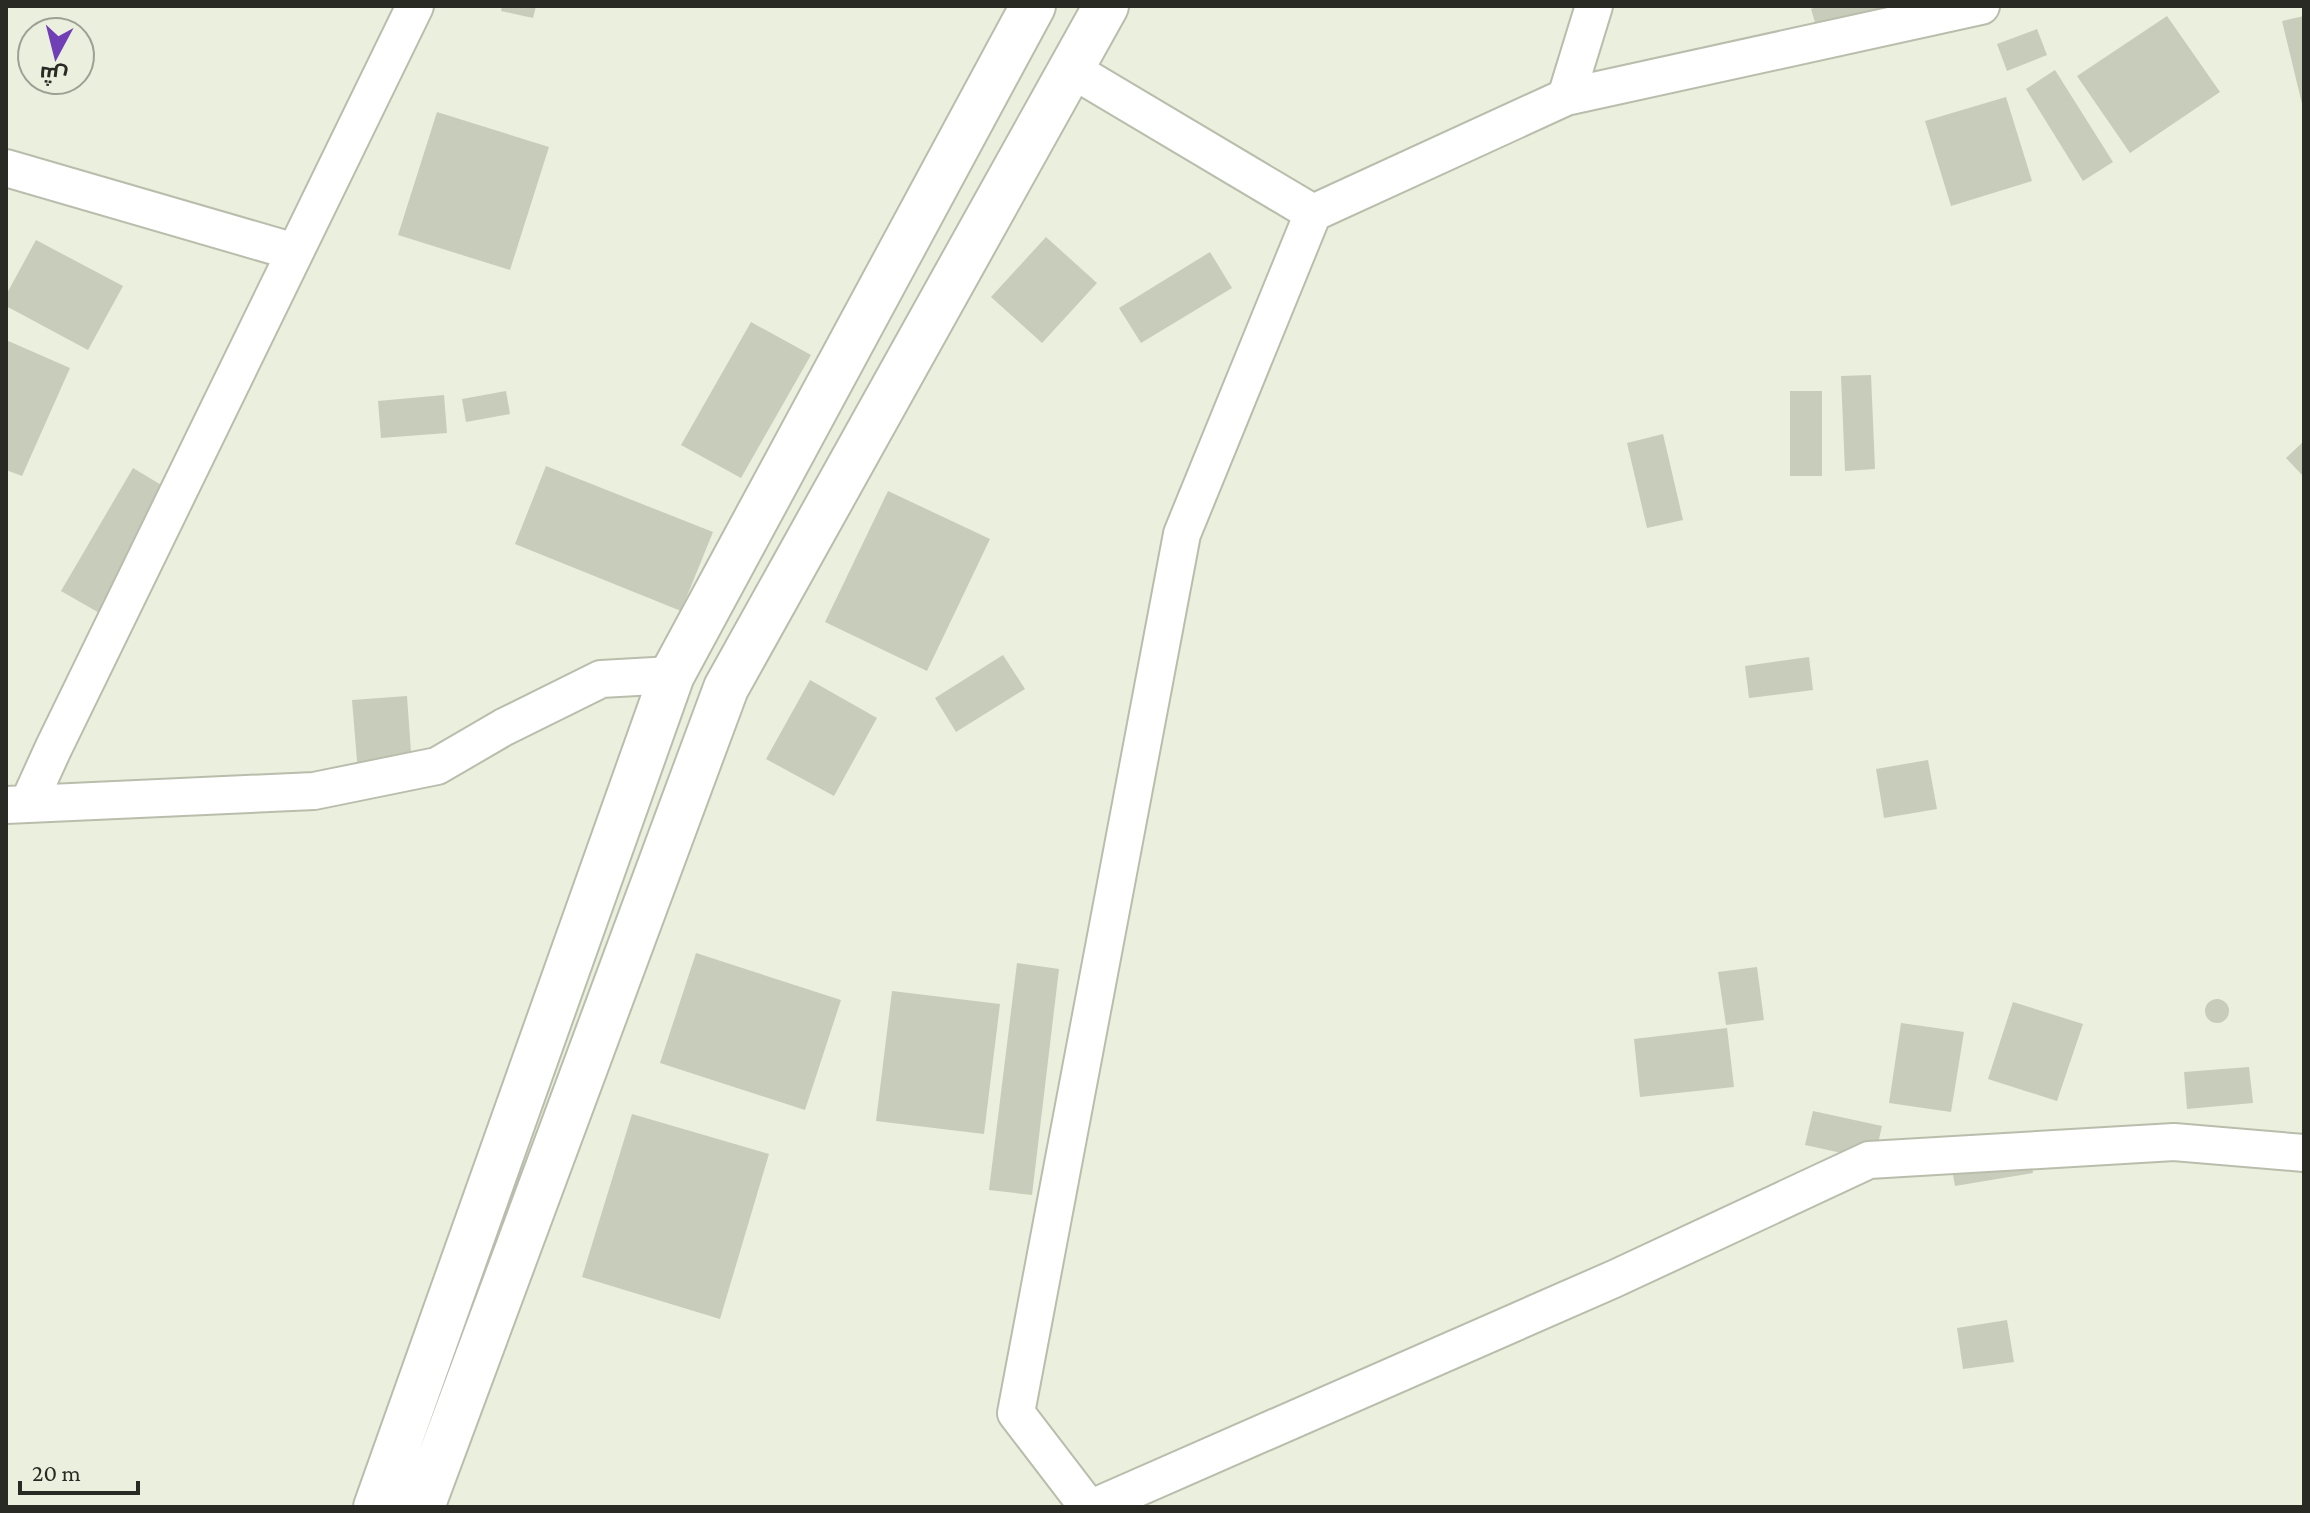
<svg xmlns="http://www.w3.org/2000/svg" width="2310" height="1513" viewBox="0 0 2310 1513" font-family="'Crimson Pro',Cairo,serif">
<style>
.building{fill:#c8ccbb}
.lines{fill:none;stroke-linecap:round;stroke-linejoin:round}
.street-casing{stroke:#b9bdac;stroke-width:40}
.secondary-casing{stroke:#b9bdac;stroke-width:48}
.street{stroke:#fff;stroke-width:36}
.secondary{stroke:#fff;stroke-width:44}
</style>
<rect width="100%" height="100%" fill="#ebefdd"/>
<path class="building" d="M502,6H536L533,18L501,11Z
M1819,6H1925L1821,42L1811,9Z
M2167,16L2220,92L2130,153L2077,76Z
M2304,16V108H2303L2282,21Z
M2037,29L2047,55L2007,71L1997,44Z
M2055,70L2113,162L2083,181L2026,89Z
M2006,97L2032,181L1951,206L1925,121Z
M437,112L549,147L510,270L398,235Z
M1046,237L1097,283L1042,343L991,297Z
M36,240L123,286L88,350L6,306V295Z
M1210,252L1232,288L1141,343L1119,308Z
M751,322L811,355L741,478L681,445Z
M6,340L70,368L22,476L6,470Z
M1871,375L1875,469L1845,471L1841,376Z
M506,391L510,414L466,422L462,399Z
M1790,391H1822V476H1790Z
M444,395L447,433L381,438L378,401Z
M1663,434L1683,520L1647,528L1627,443Z
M2304,441V477L2286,458Z
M546,466L713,532L681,611L515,544Z
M133,468L173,492L101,614L61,591Z
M888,491L990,539L927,671L825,622Z
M1003,655L1025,689L956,732L935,698Z
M1809,657L1813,690L1749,698L1745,666Z
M810,680L877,718L834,796L766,759Z
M407,696L413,780L359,785L352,700Z
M1928,760L1937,809L1884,818L1876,769Z
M696,953L841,1000L805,1110L660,1063Z
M1017,963L1059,969L1032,1195L989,1190Z
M1757,967L1764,1020L1726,1025L1718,972Z
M892,991L1000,1004L984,1134L876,1121Z
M2205 1011a12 12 0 1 1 24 0a12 12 0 1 1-24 0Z
M2013,1002L2083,1024L2057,1101L1988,1079Z
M1901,1023L1964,1032L1951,1112L1889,1103Z
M1727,1028L1734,1087L1640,1097L1634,1039Z
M2249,1067L2253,1103L2187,1109L2184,1072Z
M1813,1111L1882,1126L1874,1160L1805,1145Z
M632,1114L769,1154L720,1319L582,1277Z
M2028,1140L2033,1173L1955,1186L1949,1152Z
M2007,1320L2014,1362L1963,1369L1957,1328Z"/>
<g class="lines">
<defs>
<path id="street" d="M1071,69L1313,213L1182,534L1016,1413L1088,1507
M1566,97L1981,6
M6,168L295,252
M1313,213L1566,97L1594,6
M28,804L53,749L415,6
M6,805L314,791L437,766L504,727L601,679L672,675
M1094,1507L1614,1279L1869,1160L2174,1142L2304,1153"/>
<path id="secondary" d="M376,1507L672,675L1033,6
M422,1507L726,688L1106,6"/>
</defs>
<use href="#street" class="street-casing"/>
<use href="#secondary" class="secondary-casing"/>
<use href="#street" class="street"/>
<use href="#secondary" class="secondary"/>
</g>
<rect width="2310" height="1513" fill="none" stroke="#292a24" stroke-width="16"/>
<g transform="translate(56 56) rotate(187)"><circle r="38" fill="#ebefdd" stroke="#9da093" stroke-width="2"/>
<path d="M0-6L14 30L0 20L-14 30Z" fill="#703eb5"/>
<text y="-12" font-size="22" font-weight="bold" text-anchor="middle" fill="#292a24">ش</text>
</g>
<path d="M20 1481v12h118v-12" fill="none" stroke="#292a24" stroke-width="4"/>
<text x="32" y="1481" font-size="24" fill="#292a24" stroke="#ebefdd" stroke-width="6" paint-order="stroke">20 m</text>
</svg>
